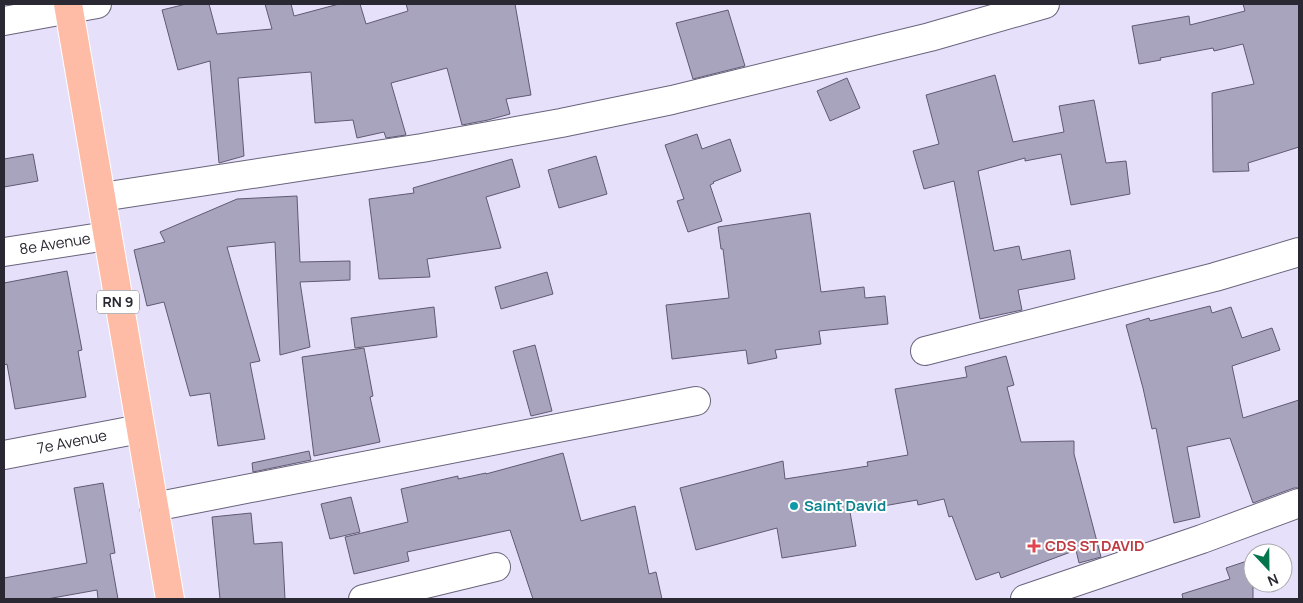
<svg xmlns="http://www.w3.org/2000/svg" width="1303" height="603" viewBox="0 0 1303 603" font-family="Manrope,sans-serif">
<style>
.building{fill:#a9a4be;stroke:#605a71}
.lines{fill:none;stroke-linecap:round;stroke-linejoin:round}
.street-casing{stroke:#69637b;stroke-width:30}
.primary-casing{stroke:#fff;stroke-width:30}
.street{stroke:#fff;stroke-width:28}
.primary{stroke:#febca6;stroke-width:28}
.culture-dot{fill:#0f9aa8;stroke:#fff;stroke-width:2}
.health-dot{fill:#e0444e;stroke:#fff;stroke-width:2}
.labels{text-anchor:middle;stroke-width:4;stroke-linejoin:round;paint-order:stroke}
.shield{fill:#fff;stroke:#6a6870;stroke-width:1}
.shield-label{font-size:14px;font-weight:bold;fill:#2a2832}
.street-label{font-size:15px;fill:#2a2832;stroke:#fff}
.culture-label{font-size:15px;font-weight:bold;fill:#0d838f;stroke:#fff;text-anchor:start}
.health-label{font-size:15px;font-weight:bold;fill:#be3a42;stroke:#fff;text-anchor:start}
</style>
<rect width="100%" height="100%" fill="#e6e0fb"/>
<path class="building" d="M186,4H209L217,34L272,29L265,4H291L294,16L339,4H360L366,24L408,11L406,4H515L531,95L506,99L510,114L488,120L462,125L447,68L391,83L406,135L386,138L384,132L357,138L353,120L315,123L311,72L238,78L244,156L219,163L210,61L178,70L162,10Z
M1243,4H1299V147L1248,163L1249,171L1213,172L1212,93L1254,84L1243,44L1214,51L1213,48L1160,58L1161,60L1139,64L1132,26L1189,16L1190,25L1245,11Z
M728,10L745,66L693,79L676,23Z
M995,75L1013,142L1064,132L1059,106L1094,100L1106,163L1126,161L1130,194L1071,205L1061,154L1025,161V158L978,171L994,251L1019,246L1022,260L1070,250L1075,279L1018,290L1022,310L980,319L954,181L924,189L913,151L939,144L926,95Z
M847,78L860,108L830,121L817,91Z
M697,134L702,149L730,139L741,171L713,182L714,183L710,185L722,221L688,232L677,201L684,199L665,145Z
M33,154L38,181L4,187V159Z
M596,156L607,194L559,208L548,170Z
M512,159L520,187L486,197L501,248L427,259L430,277L379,279L369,199L414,193L413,188Z
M297,196L300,262L350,261V280L300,282L310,347L280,355L275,242L227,247L260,361L250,363L265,439L218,446L210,393L190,396L164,302L147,306L134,250L165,242L160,232L237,199Z
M810,213L821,292L864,287L865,298L885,296L888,324L819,331L821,344L775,350L777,358L748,364L746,350L672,359L666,305L729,298L723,249H721L718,227Z
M67,271L82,350L78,351L86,397L15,409L7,364L4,365V283Z
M547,272L553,294L501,309L495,287Z
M1210,306L1212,313L1231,307L1242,338L1272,328L1280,350L1232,366L1243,418L1299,400V488H1294L1253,503L1230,438L1187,447L1200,517L1174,523L1156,428L1152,429L1143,388L1126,325L1149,318L1150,321Z
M434,307L437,337L355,348L351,318Z
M535,345L552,411L531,416L513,351Z
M364,348L373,396L370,397L380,442L314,456L302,357Z
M1006,356L1014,385L1007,387L1021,442L1074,441V454L1101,557L1079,563L1076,550L1001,578L999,572L976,580L952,516L949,517L944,499L918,505L917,500L850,512L856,546L782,558L777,528L696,550L680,488L783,461L785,479L868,466L867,462L908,455L895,389L967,377L965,367Z
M309,451L311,460L253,472L252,463Z
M563,453L581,521L635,506L649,574L656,572L662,599H533L510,530L407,552L409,561L354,574L345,537L408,522L401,489L458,476V479L486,473V474Z
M103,483L115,553L110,554L118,599H98L97,590L47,599H4V578L87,563L74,488Z
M351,497L360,532L330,539L321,504Z
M251,513L254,544L282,542L285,599H220L212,517Z
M1253,559V599H1183L1182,594L1230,579L1226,568Z"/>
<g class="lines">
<defs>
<path id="street" d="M4,21L97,4
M102,197L422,148L561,123L672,100L930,37L1045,4
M4,252L107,236
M925,351L1215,277L1299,252
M4,455L140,429
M154,507L696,401
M363,599L496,567
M1025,599L1202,539L1299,503"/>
<path id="primary" d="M68,4L170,599"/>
</defs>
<use href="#street" class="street-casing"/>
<use href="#primary" class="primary-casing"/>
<use href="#street" class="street"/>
<use href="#primary" class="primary"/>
</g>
<circle class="culture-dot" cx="794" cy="506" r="5"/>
<path class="health-dot" d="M1031.5 538.5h5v5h5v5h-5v5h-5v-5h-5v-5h5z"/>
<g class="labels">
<rect class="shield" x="97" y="290.5" width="42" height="23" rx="4"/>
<g class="shield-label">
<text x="118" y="307">RN 9</text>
</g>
<g class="street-label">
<text transform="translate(55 244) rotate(-9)" y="5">8e Avenue</text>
<text transform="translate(72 442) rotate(-11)" y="5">7e Avenue</text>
</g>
<g class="culture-label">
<text x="804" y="511">Saint David</text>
</g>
<g class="health-label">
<text x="1045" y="551">CDS ST DAVID</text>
</g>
</g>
<rect width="1303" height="603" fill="none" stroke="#2a2832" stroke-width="10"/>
<g transform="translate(1268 568) rotate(158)"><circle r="24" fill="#ffffff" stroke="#aaa9ad"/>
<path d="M0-4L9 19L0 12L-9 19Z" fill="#04744d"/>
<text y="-8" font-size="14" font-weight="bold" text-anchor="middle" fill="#2a2832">N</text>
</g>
</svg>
